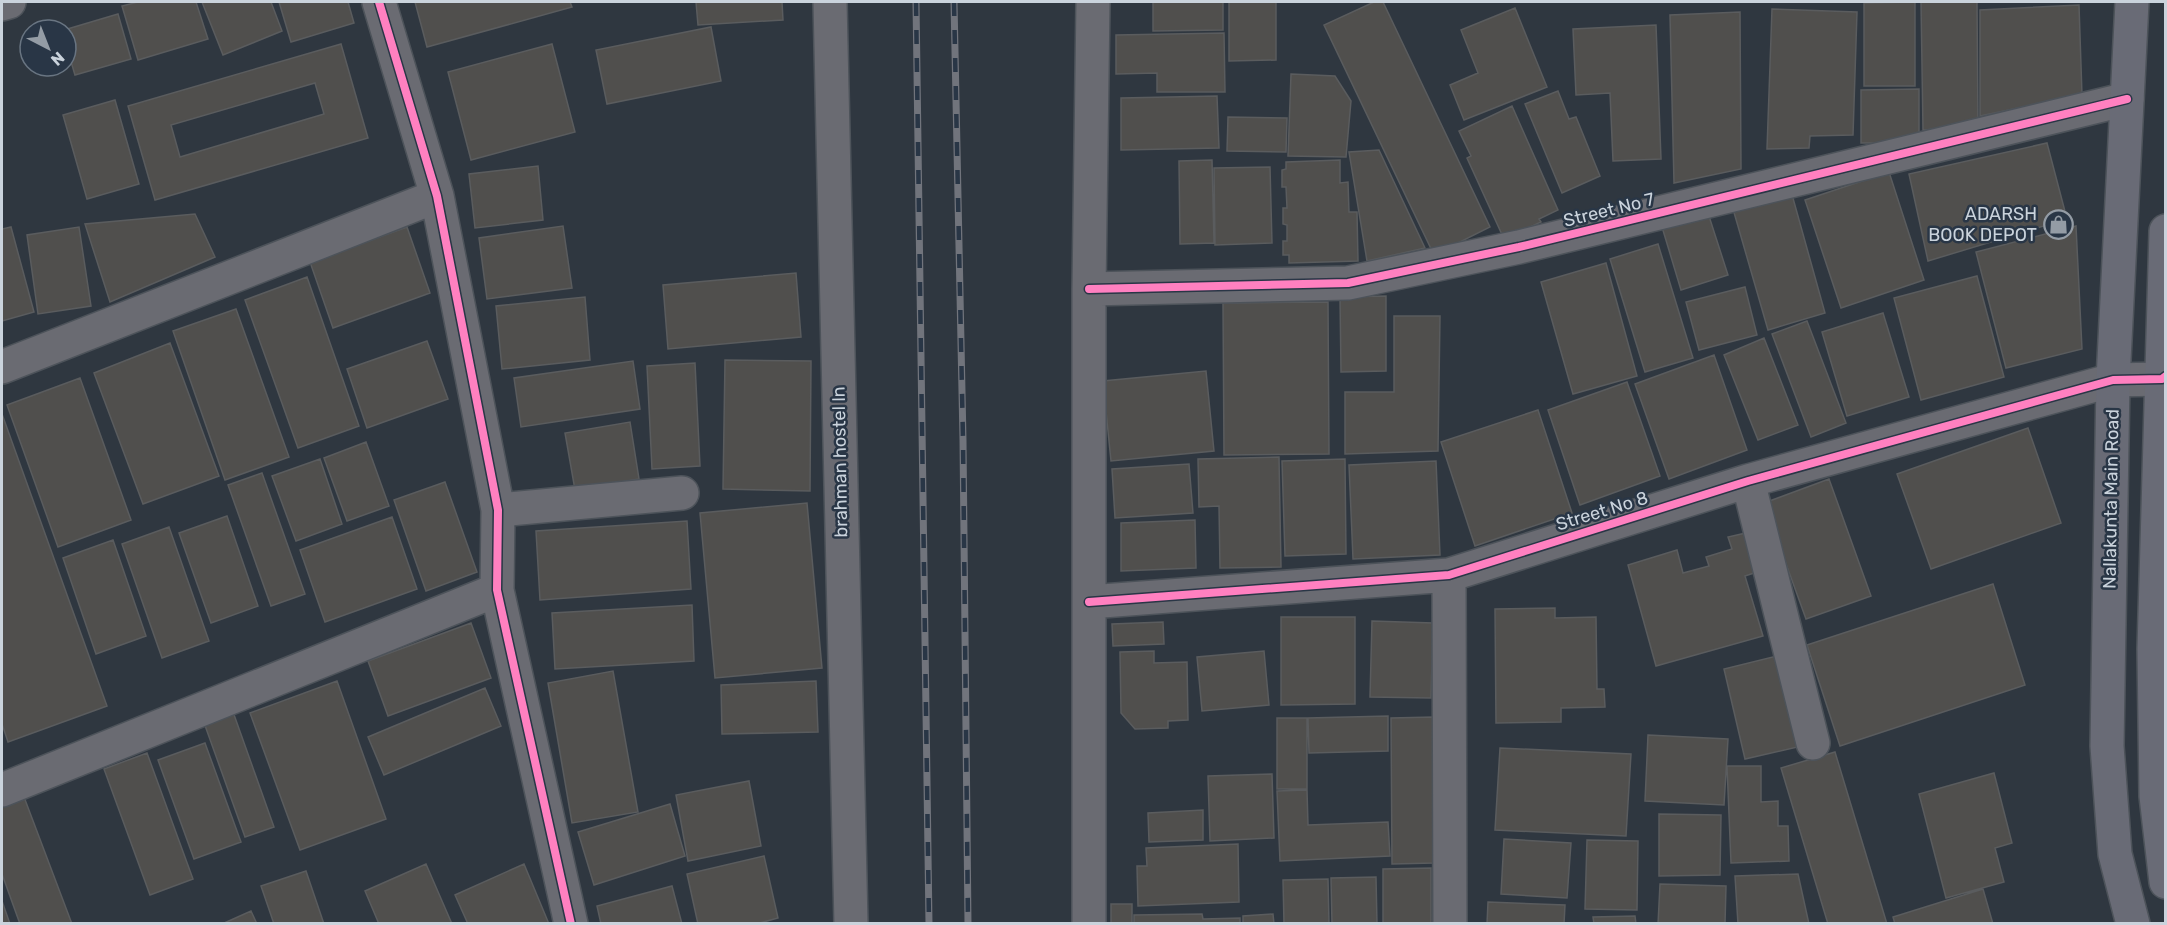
<svg xmlns="http://www.w3.org/2000/svg" width="2167" height="925" viewBox="0 0 2167 925" font-family="Rubik,sans-serif">
<style>
.building{fill:#504f4d;stroke:#5a5c5e;stroke-width:1.5;fill-rule:evenodd}
.lines{fill:none;stroke-linecap:round;stroke-linejoin:round}
.minor-casing{stroke:#4d535a;stroke-width:36}
.primary-casing{stroke:#4d535a;stroke-width:36}
.minor{stroke:#6a6b72;stroke-width:33}
.primary{stroke:#696b76;stroke-width:33}
.rail-casing{stroke:#71747c;stroke-width:7}
.rail{stroke:#293646;stroke-width:4.5;stroke-dasharray:14;stroke-linecap:butt}
.cycleway-casing{stroke:#293646;stroke-width:11}
.cycleway{stroke:#ff80c0;stroke-width:8}
.labels{text-anchor:middle;stroke-width:5;stroke-linejoin:round;paint-order:stroke}
.street-label{font-size:18px;fill:#cad3dc;stroke:#293646}
.poi-label{font-size:18px;fill:#cad3dc;stroke:#293646;text-anchor:end}
</style>
<rect width="100%" height="100%" fill="#2f3740"/>
<path class="building" d="M138,2H196L208,39L138,60L122,6Z
M202,2H271L282,31L223,55Z
M279,2H348L354,23L291,42Z
M415,2H570L572,7L427,47Z
M696,2H782L783,20L698,25Z
M1153,2H1223V30L1153,31Z
M1229,2H1276V60L1229,61Z
M1374,2H1383L1490,227L1434,255L1324,25Z
M1915,2V86H1864V3Z
M1921,2H1977L1978,126L1923,130Z
M2079,5L2082,95L1980,116V10Z
M1515,8L1547,87L1464,120L1450,85L1478,73L1461,30Z
M1772,9L1857,12L1853,135L1810,136L1809,148L1767,149Z
M1740,12L1741,169L1674,183L1670,15Z
M118,14L131,59L75,75L66,45V30H64Z
M1656,25L1661,159L1613,161L1610,93L1576,95L1573,29Z
M711,27L721,81L607,104L596,50Z
M1224,33L1225,92H1157V73L1116,74V35Z
M341,44L368,138L155,200L128,106ZM315,83L324,114L180,157L171,125Z
M552,44L575,132L471,160L448,72Z
M1291,74L1335,76L1351,101L1346,157L1288,156Z
M1919,89V143H1861V90Z
M1558,91L1569,119L1576,117L1600,176L1562,193L1525,104Z
M1217,96L1219,148L1121,150V98Z
M115,100L139,184L87,199L63,115Z
M1512,106L1558,210L1539,219L1541,222L1504,239L1467,158L1471,156L1459,131Z
M1228,117L1287,118L1286,152L1227,151Z
M2047,143L2067,219L1928,261L1909,174Z
M1379,150L1425,248L1367,261L1349,152Z
M1212,160L1214,243L1180,244L1179,161Z
M1340,160V183L1348,182L1349,212H1357L1358,261L1289,263V255H1283V241H1287V225L1283,224V208H1287L1286,187H1282V170L1286,169V162Z
M538,166L543,220L475,228L469,174Z
M1270,167L1272,243L1215,245L1214,168Z
M1889,172L1924,280L1841,308L1805,200Z
M1791,191L1825,313L1768,330L1733,209Z
M1708,213L1728,275L1681,290L1662,227Z
M195,214L215,257L110,302L85,224Z
M563,226L572,288L487,299L479,238Z
M2076,226L2082,349L2006,368L1976,252Z
M11,227L34,312L2,321V229Z
M79,227L91,306L38,314L27,235Z
M407,227L430,293L333,328L310,262Z
M1658,244L1693,358L1645,372L1610,259Z
M1606,263L1637,376L1573,394L1541,282Z
M796,273L801,337L668,349L663,285Z
M1977,276L2004,377L1921,400L1894,298Z
M307,277L359,426L298,448L245,300Z
M1745,287L1757,335L1699,350L1686,302Z
M1386,296V371L1341,372L1340,297Z
M585,297L590,360L502,369L496,306Z
M1328,302L1329,454L1224,455L1223,303Z
M236,309L289,457L225,480L173,331Z
M1883,313L1909,397L1847,416L1822,332Z
M1394,316H1440L1438,451L1345,454V392H1394Z
M1807,321L1846,423L1811,437L1772,334Z
M1764,338L1798,425L1758,440L1724,355Z
M427,341L448,399L367,428L347,369Z
M170,343L219,476L143,504L94,373Z
M1714,355L1747,450L1669,479L1635,384Z
M725,360L811,361L810,491L723,489Z
M633,361L640,409L521,427L514,378Z
M695,363L700,466L652,469L647,366Z
M1206,371L1214,451L1111,461L1103,381Z
M80,378L131,520L58,547L7,405Z
M1627,382L1660,476L1580,505L1548,410Z
M1538,410L1572,513L1475,546L1441,442Z
M2,414L107,706L8,742L2,724Z
M630,422L639,479L575,490L565,433Z
M2028,428L2061,523L1931,569L1897,474Z
M366,442L389,506L347,521L324,458Z
M1279,457L1281,567L1220,568L1219,506L1199,507L1198,459Z
M320,459L342,524L296,541L272,476Z
M1345,459L1346,554L1285,556L1282,461Z
M1436,461L1440,555L1353,559L1349,465Z
M1189,464L1193,513L1115,518L1112,469Z
M262,473L305,594L271,606L228,485Z
M1829,479L1871,596L1806,619L1764,503Z
M445,482L477,572L426,591L394,500Z
M807,503L822,668L715,678L700,513Z
M227,516L258,606L211,623L179,533Z
M392,517L417,589L325,622L300,550Z
M1195,520L1196,568L1121,571V523Z
M687,521L691,589L540,600L536,531Z
M169,527L209,641L162,658L122,544Z
M1746,533L1757,572L1745,576L1763,636L1656,666L1628,565L1677,550L1683,573L1709,566L1706,557L1732,549L1728,537Z
M113,540L146,636L96,654L63,558Z
M1993,584L2025,685L1840,746L1807,645Z
M692,605L694,661L555,669L552,613Z
M1555,608V618L1596,617L1597,689H1604L1605,707L1561,708V722L1496,723L1495,609Z
M1281,617H1355V704L1281,705Z
M1372,621L1433,623L1431,698L1370,697Z
M1163,622L1164,644L1113,646L1112,624Z
M471,623L491,678L388,716L368,661Z
M1154,651V663L1187,662L1188,720L1168,721V728L1135,729L1121,713L1120,652Z
M1264,651L1269,705L1202,711L1197,657Z
M1781,655L1802,746L1745,759L1724,669Z
M613,671L638,812L572,823L548,683Z
M337,681L386,819L300,850L250,713Z
M816,681L818,732L722,734L721,685Z
M485,688L501,726L384,775L368,737Z
M232,709L274,827L245,837L203,720Z
M1388,716V751L1309,753L1308,718Z
M1433,717L1434,863L1392,864L1391,718Z
M1277,718H1307V789H1277Z
M1648,735L1728,739L1724,805L1645,801Z
M205,743L241,842L194,859L158,760Z
M1500,748L1631,754L1626,836L1495,830Z
M1835,752L1887,924H1828L1781,768Z
M147,753L193,879L150,895L104,769Z
M1727,766H1761V802L1778,801V826H1788L1789,861L1731,863Z
M1994,773L2012,843L1995,848L2004,882L1946,898L1919,794Z
M1272,774L1274,838L1210,841L1208,776Z
M749,781L761,846L688,861L676,795Z
M21,789L72,924H20L2,874V796Z
M1307,790L1308,825L1388,822L1390,856L1280,861L1277,791Z
M670,804L685,856L594,885L578,832Z
M1203,810V840L1149,842L1148,813Z
M1659,814L1721,815L1720,875L1659,876Z
M1504,839L1571,843L1567,898L1501,894Z
M1587,840L1638,841L1637,910L1585,909Z
M1238,844L1239,902L1138,906L1137,866H1147L1146,848Z
M764,856L778,918L756,924H698L687,874Z
M426,864L452,924H379L365,891Z
M524,864L549,924H468L455,895Z
M1431,868V924H1383V869Z
M306,871L324,924H274L261,886Z
M1798,874L1809,924H1738L1735,876Z
M1376,877L1377,924H1332L1331,878Z
M1328,879L1329,924H1284L1283,880Z
M1660,884L1726,886L1725,924H1658Z
M672,886L682,924H601L597,906Z
M1983,889L1993,924H1895L1893,917Z
M2,901L10,924H2Z
M1488,902L1565,905L1564,924H1487Z
M1111,904H1132V924H1111Z
M251,911L257,924H222Z
M1202,914L1203,919L1240,918V924H1134V915Z
M1273,914L1274,924H1243V916Z
M1635,916L1636,924H1594L1593,917Z"/>
<g class="lines">
<defs>
<path id="minor" d="M379,2L437,196L498,510L497,590L571,924
M830,2L851,924
M2,4L9,2
M1089,289L1348,283L1519,247L2127,99
M2,367L437,196
M1748,481L1813,743
M498,510L682,493
M1449,575L1450,924
M1089,602L1449,575L1748,481L2113,380L2162,379L2166,376
M2,790L497,590
M1089,924V289L1093,2"/>
<path id="primary" d="M2132,2L2113,380L2107,746L2115,854L2133,924
M2166,231L2154,649L2156,796L2166,882"/>
</defs>
<use href="#minor" class="minor-casing"/>
<use href="#primary" class="primary-casing"/>
<use href="#minor" class="minor"/>
<use href="#primary" class="primary"/>
<defs>
<path id="rail" d="M916,2L929,924
M954,2L963,440L968,924"/>
</defs>
<use href="#rail" class="rail-casing"/>
<use href="#rail" class="rail"/>
<defs>
<path id="cycleway" d="M379,2L437,196L498,510L497,590L571,924
M1089,289L1348,283L1519,247L2127,99
M1089,602L1449,575L1748,481L2113,380L2162,379L2166,376"/>
</defs>
<use href="#cycleway" class="cycleway-casing"/>
<use href="#cycleway" class="cycleway"/>
</g>
<defs>
<symbol id="shop-ring" viewBox="-11 -11 22 22"><circle r="9.5" fill="#293646" stroke="#949ca5" stroke-width="1.5"/><path d="M-5-2.5h2.3a2.7 3.5 0 0 1 5.4 0H5L5.5 6h-11ZM-1.5-2.5h3a1.5 2.3 0 0 0-3 0Z" fill="#949ca5"/></symbol>
</defs>
<g fill-rule="evenodd">
<use href="#shop-ring" x="2042" y="208" width="33" height="33"/>
</g>
<g class="labels">
<g class="street-label">
<text transform="translate(1609 210) rotate(-14)" y="6">Street No 7</text>
<text transform="translate(840 462) rotate(-91)" y="6">brahman hostel ln</text>
<text transform="translate(2111 499) rotate(-89)" y="6">Nallakunta Main Road</text>
<text transform="translate(1602 511) rotate(-17)" y="6">Street No 8</text>
</g>
<g class="poi-label">
<text x="2037" y="220">ADARSH<tspan x="2037" dy="21">BOOK DEPOT</tspan></text>
</g>
</g>
<rect width="2167" height="925" fill="none" stroke="#cad3dc" stroke-width="6"/>
<g transform="translate(48 48) rotate(138)"><circle r="28" fill="#293646" stroke="#697582" stroke-width="1.5"/>
<path d="M0-4.5L10 22L0 15L-10 22Z" fill="#949ca5"/>
<text y="-9" font-size="16" font-weight="bold" text-anchor="middle" fill="#cad3dc">N</text>
</g>
</svg>
